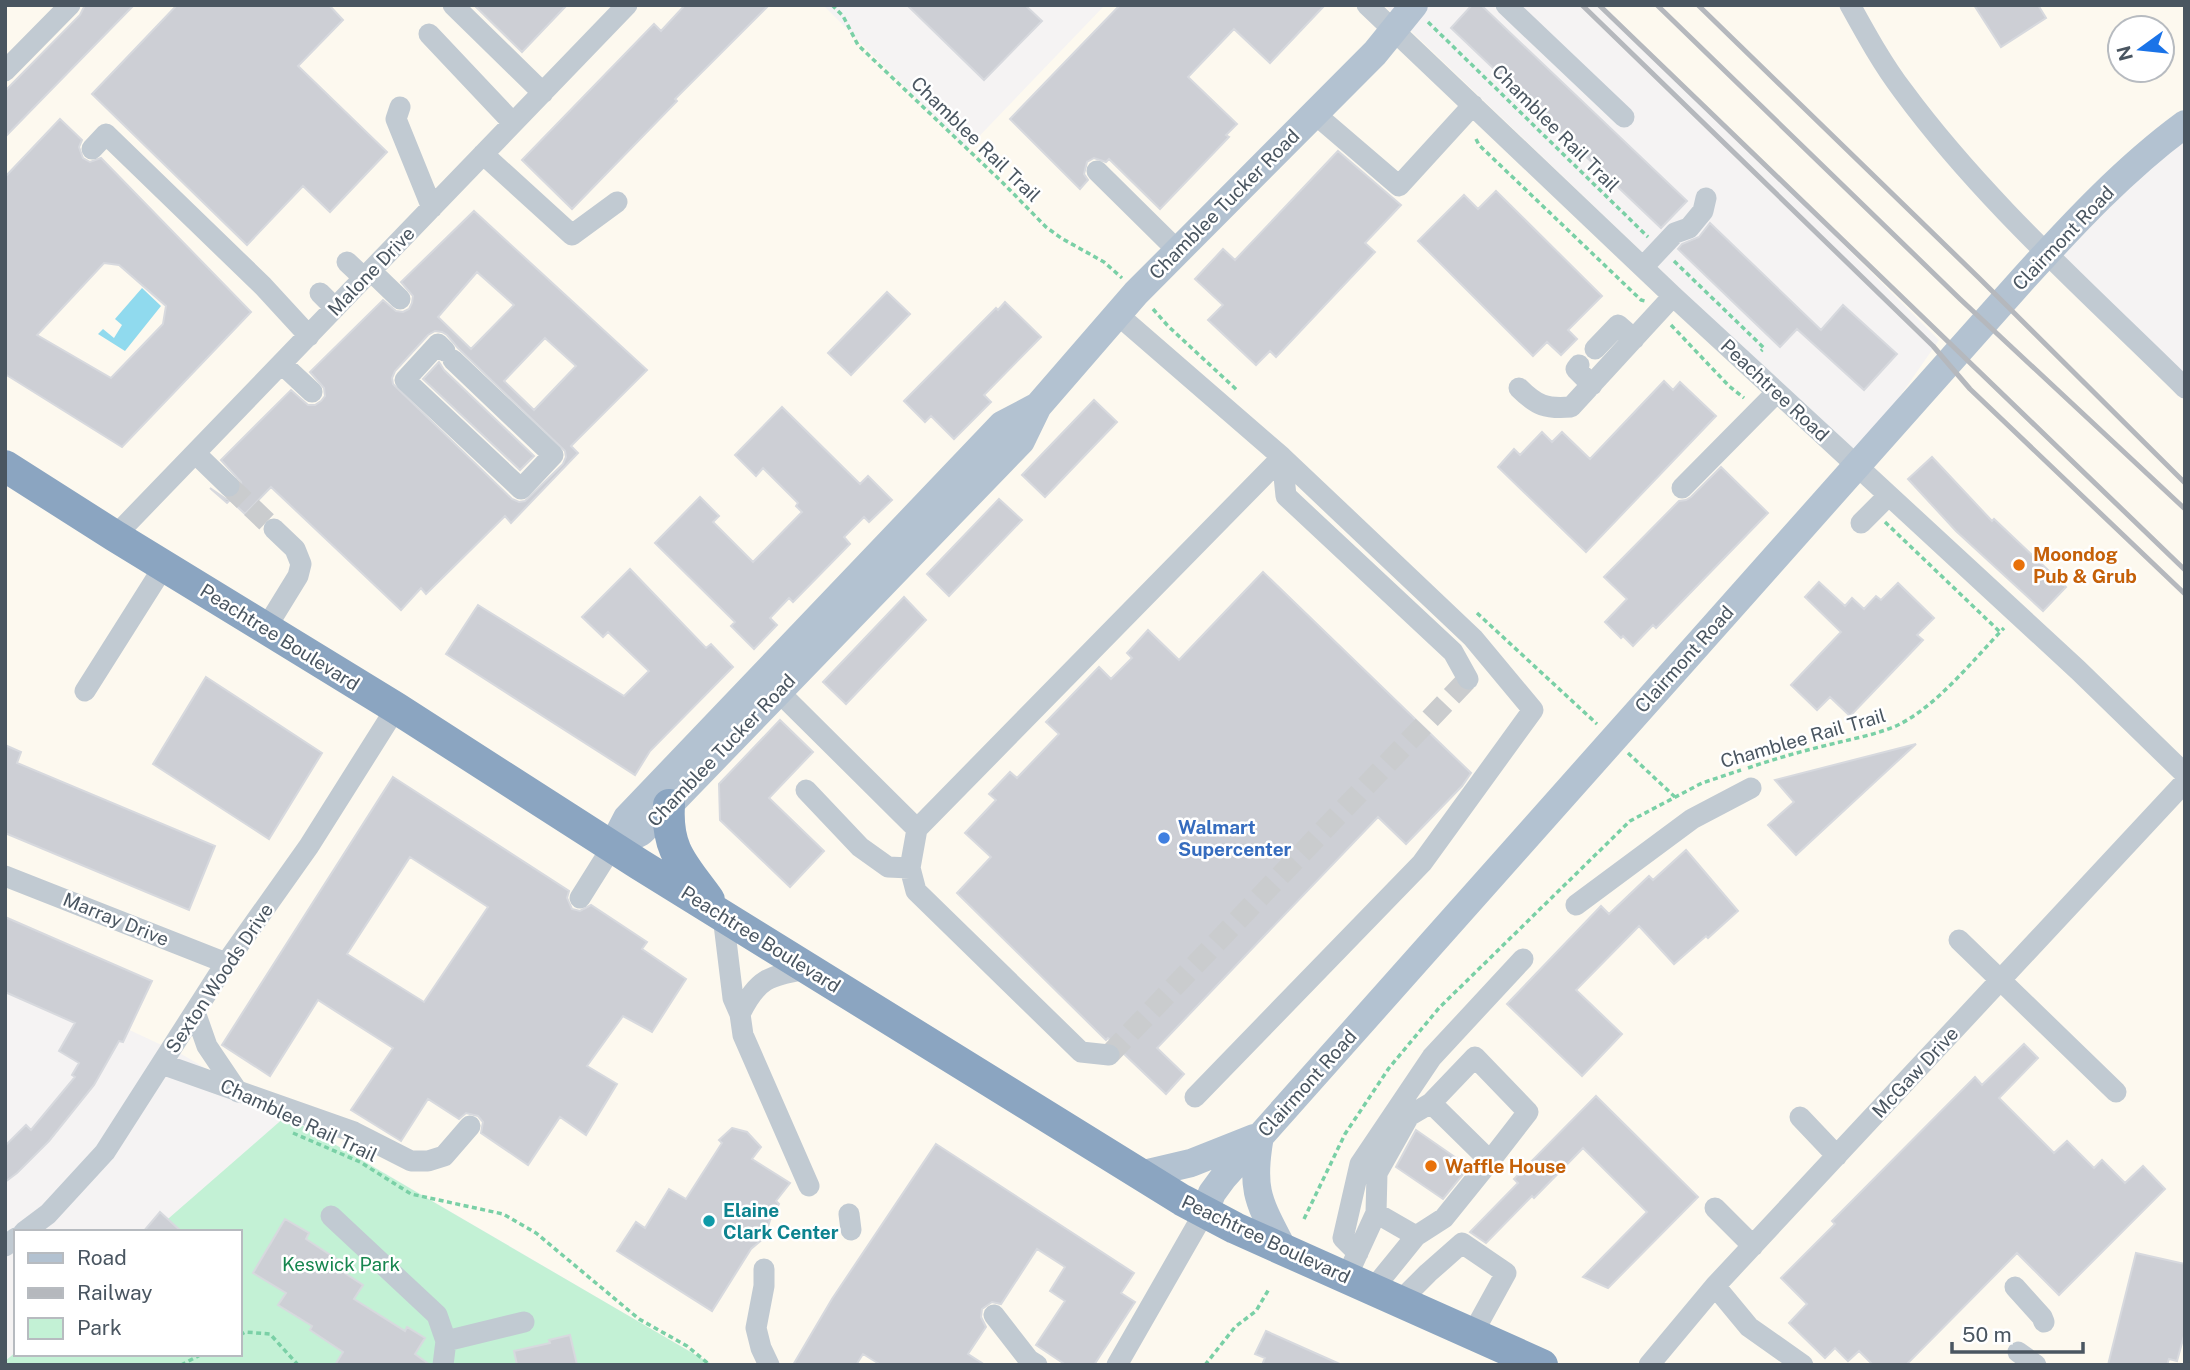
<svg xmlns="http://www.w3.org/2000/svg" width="2190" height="1370" viewBox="0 0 2190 1370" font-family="'Public Sans',sans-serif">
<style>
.commercial{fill:#fdf9ef;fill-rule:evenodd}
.green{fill:#c3f1d5}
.water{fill:#90daee}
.building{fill:#cdcfd5;stroke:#d7d9de;stroke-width:2;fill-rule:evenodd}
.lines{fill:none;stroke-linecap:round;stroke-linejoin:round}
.minor-tunnel{stroke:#caccce;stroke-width:21;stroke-dasharray:21 10;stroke-linecap:butt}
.path{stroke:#7ad0a6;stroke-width:3.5;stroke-dasharray:5 3.5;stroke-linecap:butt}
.minor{stroke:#c1cad2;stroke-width:21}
.major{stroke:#b3c2d1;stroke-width:28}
.highway{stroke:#8ba5c1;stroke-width:32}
.rail{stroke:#b5b8bd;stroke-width:5}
.food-dot{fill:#e8710a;stroke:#fff;stroke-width:2.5}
.shop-dot{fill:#3f7fe0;stroke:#fff;stroke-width:2.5}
.culture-dot{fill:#0f9aa8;stroke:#fff;stroke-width:2.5}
.labels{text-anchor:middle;stroke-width:5;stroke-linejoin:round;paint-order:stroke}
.street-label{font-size:19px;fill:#4a5661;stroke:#fff}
.food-label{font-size:19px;font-weight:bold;fill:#c56008;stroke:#fff;text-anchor:start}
.shop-label{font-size:19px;font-weight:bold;fill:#366cbe;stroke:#fff;text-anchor:start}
.culture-label{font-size:19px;font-weight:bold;fill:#0d838f;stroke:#fff;text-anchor:start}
.park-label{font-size:19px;fill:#17864f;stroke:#fff}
</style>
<rect width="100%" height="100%" fill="#f5f3f3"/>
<path class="commercial" d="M5,5H823L967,149L1105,5H1384L1857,458L1939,340L1603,5H2185V121L2044,248L2185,391V1365H713L183,1055L5,972ZM2120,28H2162V70H2120Z"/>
<path class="green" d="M286,1116L713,1365H5V1361L16,1352V1354H240V1232H153Z"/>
<path class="water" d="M142,288L161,306L125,351L98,334L103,329L114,338L122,325L115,319Z"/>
<path class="building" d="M85,5H134L5,137V91L80,15Z
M177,5H329L343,20L298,66L387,152L330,212L303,186L247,245L92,94Z
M474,5H567L522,52Z
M685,5H769L675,99L677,101L572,209L522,160L654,24L661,31Z
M907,5H1025L1042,21L984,80Z
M1120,5H1325L1270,63L1234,29L1188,77L1237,124L1226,135L1229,137L1160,209L1109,159L1106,162L1094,158L1087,162L1084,174L1088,180L1080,189L1010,119Z
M1472,5H1481L1687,201L1661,228L1451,28Z
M1974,5H2038L2046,18L2001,47Z
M60,119L82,140L79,147L83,158L90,162L101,158L251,312L122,447L5,374V177ZM104,263L119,265L166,306L163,324L111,378L37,335Z
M1338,151L1401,205L1365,243L1375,252L1276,357L1270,351L1256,365L1208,320L1223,305L1195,279L1223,249L1235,260Z
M1496,191L1602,296L1568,330L1577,339L1561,355L1547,342L1533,356L1418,241L1464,195L1478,209Z
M474,211L647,370L571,446L578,453L511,523L505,516L426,594L421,588L401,610L271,487L245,514L230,500L227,503L210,488L226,499L233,498L239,495L242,489L241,482L221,460L291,390L308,405H315L321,401L325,396L324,388L310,372L383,300L396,311L403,312L409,309L412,303L413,296L401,282ZM477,272L514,305L471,349L438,317ZM435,331L442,332L447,335L458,348L565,451L566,457L563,464L525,501L519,502L512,499L393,384L392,378L395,371L428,335ZM545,338L576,366L534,410L504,381Z
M1710,223L1821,330L1843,305L1897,354L1864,390L1797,329L1780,347L1678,249L1682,244L1699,237Z
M887,292L910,314L851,375L828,353Z
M1005,302L1041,337L984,395L991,402L954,439L931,416L925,422L904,401L996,308L998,310Z
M439,362L444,370L534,456L520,470L423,379Z
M1664,381L1673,390L1680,382L1716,416L1586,552L1498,467L1514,449L1520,455L1542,432L1552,442L1562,432L1590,459Z
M1094,400L1117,422L1045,497L1022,475Z
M782,407L860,484L868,476L892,500L869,522L864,517L844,537L850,544L793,602L789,598L770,618L777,625L754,649L731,626L735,622L655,543L700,497L719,516L713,522L753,562L802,512L796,506L798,503L763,468L756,476L735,455Z
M1932,457L1992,521L1994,519L2066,587L2043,611L1956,531L1908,479Z
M1721,467L1768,513L1656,628L1653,625L1633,646L1623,636L1621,638L1605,622L1627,599L1604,577L1679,501L1686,500L1691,497Z
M999,499L1022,520L949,596L927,574Z
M630,569L706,648L711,644L733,667L650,751L635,775L446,654L478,605L624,696L649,671L608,632L603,637L582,617Z
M1263,572L1471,773L1462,786L1406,844L1378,817L1157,1048L1184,1074L1166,1094L1121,1051L1117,1045L1108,1038L1106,1040L957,893L991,857L965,833L996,800L989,794L1010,772L1017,778L1059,734L1046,722L1099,667L1111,679L1132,658L1127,653L1148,630L1179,660Z
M1819,582L1845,606L1852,598L1864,609L1876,596L1881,600L1898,583L1934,618L1917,635L1923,640L1850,716L1830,697L1817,710L1791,685L1841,632L1805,597Z
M904,597L926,620L846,704L823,682Z
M206,677L322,753L269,839L153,764Z
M780,720L813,752L769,798L824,851L790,887L720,820L719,784Z
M1916,744L1796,855L1768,825L1794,802L1775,780Z
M5,745L21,752L17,763L215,846L189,910L5,833Z
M393,777L569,891L567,898L572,909L580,911L591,905L647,942L642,949L686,979L652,1032L623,1016L587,1066L617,1084L586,1135L560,1117L528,1165L481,1133L483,1122L478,1116L466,1113L459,1119L428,1099L401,1141L351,1110L393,1048L318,1000L270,1076L222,1045ZM410,857L488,907L424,1002L347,954Z
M1686,850L1738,911L1708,938L1706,936L1674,964L1639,926L1576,990L1622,1034L1582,1076L1507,1004L1601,906L1609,914L1649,876L1653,880Z
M5,917L152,981L123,1042L119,1041L94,1085L49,1141L17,1173L5,1182V1146L26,1125L31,1130L75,1077L72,1075L79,1063L59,1051L75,1023L5,992Z
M2024,1044L2038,1058L1999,1098L2054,1153L2067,1141L2094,1168L2102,1160L2125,1183L2143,1166L2165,1189L2059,1295L2017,1253L1906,1365H1873L1859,1351L1848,1361L1835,1348L1825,1358L1789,1323L1807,1304L1781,1278L1835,1224L1832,1221L1975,1077L1982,1085Z
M1596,1096L1698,1197L1608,1288L1583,1277L1647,1212L1583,1148L1534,1198L1532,1196L1486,1243L1470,1232L1518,1183L1514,1179Z
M732,1128L747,1132L761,1147L752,1159L790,1183L776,1201L779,1204L770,1220L765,1237L751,1249L712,1311L617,1251L636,1222L645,1228L669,1189L686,1199L722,1143L719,1140Z
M1416,1130L1469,1167L1443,1199L1396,1167Z
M936,1144L1134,1273L1121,1293L1135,1302L1094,1365H1066L1036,1345L1065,1301L1050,1291L1065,1267L1037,1249L1001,1304L992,1302L982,1309L981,1317L986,1327L968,1354L985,1365H881L863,1354L856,1365H793L832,1299Z
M160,1212L182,1232H143Z
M285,1219L309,1233L306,1239L341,1262L337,1268L363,1285L354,1299L405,1331L407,1327L425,1338L415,1354L430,1365H335L343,1352L310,1330L312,1326L278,1305L286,1293L253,1273Z
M2136,1253L2185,1264V1332L2177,1361L2169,1359L2167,1365H2108Z
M1266,1331L1342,1365H1262L1265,1358L1255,1354Z
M570,1335L577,1365H517L514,1351L550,1343L549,1340Z"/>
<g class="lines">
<path class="minor-tunnel" d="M229,486L274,529
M1109,1055L1468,679"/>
<path class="path" d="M832,5L843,16L858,45L1002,182L1046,227L1061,238L1104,262L1122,278
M1428,22L1648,237
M1476,139L1479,145L1641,300L1645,301
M1674,261L1764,348L1761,351
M1153,309L1168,326L1238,391
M1671,325L1729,386L1744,398
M1885,522L2000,632
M1477,613L1597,724
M1628,753L1675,797
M1748,768C1777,758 1806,750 1836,743C1856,738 1878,734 1898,725C1937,706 1974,659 2004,628
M293,1133L360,1162L411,1194L503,1214L536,1233L639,1319L687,1346L710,1365
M1304,1219L1345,1134L1389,1068L1439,1008L1630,821L1702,783L1741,770
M240,1335L245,1332L270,1334L298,1365
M181,1365L202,1354
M1205,1365L1235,1327L1256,1311L1269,1289"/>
<path class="minor" d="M453,5L543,93
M1367,5L1673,296L2078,670L2185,774
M1506,5L1624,117
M1850,5C1866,34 1883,65 1903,91C1984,201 2088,292 2185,388
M429,34L513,123
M5,71L70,5
M400,107L396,119L432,208
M1315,114L1399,186L1473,105
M92,149L106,134L263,286L309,336
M483,154L572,235L617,202
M1097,171L1178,251
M347,262L364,278
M1643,267L1675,233L1689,228L1703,211L1706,198
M371,271L400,299
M320,293L335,308
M1117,314L1282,457L1473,638L1533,710L1422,863L1195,1097
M1595,349L1618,325L1634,339
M445,351L438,344L405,380L521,489L553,455L453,360
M282,364L312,392
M1579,365L1576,369L1592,385
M1519,388C1537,406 1546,409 1571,407L1673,296
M195,453L229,486
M1682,488L1776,393
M1861,523L1888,496
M115,536L627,5
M266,628L298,576L301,564L295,549L274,529
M85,691L164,566
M779,692L917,829
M806,790L860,847L888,867L910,868
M5,876L226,963
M580,898L612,847
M1576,905L1692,819L1751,788
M723,916L733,998L740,1014L743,1035L809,1186
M1959,940L2116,1092
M195,1012L207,1046L238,1092
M740,1014C758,977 770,976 808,969
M1109,1055L1081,1052L916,891L910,868L917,829L1282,457L1286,496L1453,652L1468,679
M162,1064L354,1132L411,1161H428L444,1156L470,1126
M1431,1103L1475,1057L1528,1112L1490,1161
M1800,1117L1837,1156
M1715,1208L1753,1246
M1376,1213L1377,1173L1409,1116L1431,1103L1490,1161L1444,1218L1416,1236
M849,1214L851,1230
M331,1216L437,1315L446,1341L443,1365
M24,1232L48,1214L105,1152L226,963L309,846L396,708
M5,1246L16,1238
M1358,1253L1343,1238L1360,1164L1432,1057L1523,959
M1353,1263L1376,1213L1416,1236L1373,1289
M764,1269V1286L756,1328L761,1348L769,1365
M1715,1286L1749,1327L1803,1365
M2015,1287L2042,1317L2044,1322
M1400,1301L1428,1273L1462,1243L1506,1273L1473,1333
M994,1315L1029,1360L1037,1365
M446,1341L524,1322
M2018,1352L2036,1365
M1117,1365L1204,1213
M1649,1365L1715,1286L2185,782"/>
<path class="major" d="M612,847L641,832L669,805L1021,441L1038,406L1136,293L1375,53L1414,5
M612,847L627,818L1002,425L1038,406
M1260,1136C1250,1191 1259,1202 1283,1249
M1140,1175L1191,1163L1254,1138
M1204,1213L1212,1193L1223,1178L2023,279C2073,224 2125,168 2185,124"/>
<path class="highway" d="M5,466L115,536L396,708L639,864L1182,1200L1235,1228L1542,1365
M669,805C666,851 684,865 709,900"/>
<path class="rail" d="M1582,5L1933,346L1970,389L2185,594
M1599,5L2185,570
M1657,5L1960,299L2185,509
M1698,5L1979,278L2185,483"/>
</g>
<g class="food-dot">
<circle cx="2019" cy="565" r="7"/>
<circle cx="1431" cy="1166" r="7"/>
</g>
<circle class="shop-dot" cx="1164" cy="838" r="7"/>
<circle class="culture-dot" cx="709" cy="1221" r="7"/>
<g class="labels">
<g class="street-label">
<text transform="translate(1556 128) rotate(45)" y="7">Chamblee Rail Trail</text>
<text transform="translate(976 139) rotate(44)" y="7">Chamblee Rail Trail</text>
<text transform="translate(1224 204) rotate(-45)" y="7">Chamblee Tucker Road</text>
<text transform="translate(2063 238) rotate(-46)" y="7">Clairmont Road</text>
<text transform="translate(371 271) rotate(-46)" y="7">Malone Drive</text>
<text transform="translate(1775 390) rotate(43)" y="7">Peachtree Road</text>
<text transform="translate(280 637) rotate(32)" y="7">Peachtree Boulevard</text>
<text transform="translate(1684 659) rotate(-48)" y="7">Clairmont Road</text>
<text transform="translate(1803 738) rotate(-16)" y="7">Chamblee Rail Trail</text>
<text transform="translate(721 750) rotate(-46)" y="7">Chamblee Tucker Road</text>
<text transform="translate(116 919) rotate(22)" y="7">Marray Drive</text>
<text transform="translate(761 939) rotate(32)" y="7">Peachtree Boulevard</text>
<text transform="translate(219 978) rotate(-56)" y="7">Sexton Woods Drive</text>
<text transform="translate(1915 1072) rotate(-47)" y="7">McGaw Drive</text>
<text transform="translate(1307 1083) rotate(-48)" y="7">Clairmont Road</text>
<text transform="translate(299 1120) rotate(25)" y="7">Chamblee Rail Trail</text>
<text transform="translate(1266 1239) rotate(25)" y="7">Peachtree Boulevard</text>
</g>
<g class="food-label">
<text x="2033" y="561">Moondog<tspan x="2033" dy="22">Pub &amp; Grub</tspan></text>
<text x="1445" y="1173">Waffle House</text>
</g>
<g class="shop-label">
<text x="1178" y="834">Walmart<tspan x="1178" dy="22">Supercenter</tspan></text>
</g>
<g class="culture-label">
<text x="723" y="1217">Elaine<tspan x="723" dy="22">Clark Center</tspan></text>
</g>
<g class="park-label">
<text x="341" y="1271">Keswick Park</text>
</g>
</g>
<rect width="2190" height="1370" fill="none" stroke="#4a5661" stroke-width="14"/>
<rect x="14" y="1230" width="228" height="126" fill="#ffffff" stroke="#b7bbc0" stroke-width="2"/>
<rect x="28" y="1253" width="35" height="10" fill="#b3c2d1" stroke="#b7bbc0" stroke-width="2"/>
<text x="77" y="1265" font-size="21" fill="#4a5661">Road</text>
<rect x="28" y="1288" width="35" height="10" fill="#b5b8bd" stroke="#b7bbc0" stroke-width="2"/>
<text x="77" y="1300" font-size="21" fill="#4a5661">Railway</text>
<rect x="28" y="1318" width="35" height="21" fill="#c3f1d5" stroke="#b7bbc0" stroke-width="2"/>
<text x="77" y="1335" font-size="21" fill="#4a5661">Park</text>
<g transform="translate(2141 49) rotate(255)"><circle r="33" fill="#ffffff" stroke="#b7bbc0" stroke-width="2"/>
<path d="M0-5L12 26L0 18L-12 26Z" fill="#1a73e8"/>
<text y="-10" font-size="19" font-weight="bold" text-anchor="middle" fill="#4a5661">N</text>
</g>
<path d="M1952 1342v10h131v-10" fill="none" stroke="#4a5661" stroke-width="3.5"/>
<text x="1962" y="1342" font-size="21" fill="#4a5661" stroke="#ffffff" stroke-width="5" paint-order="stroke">50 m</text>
</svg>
